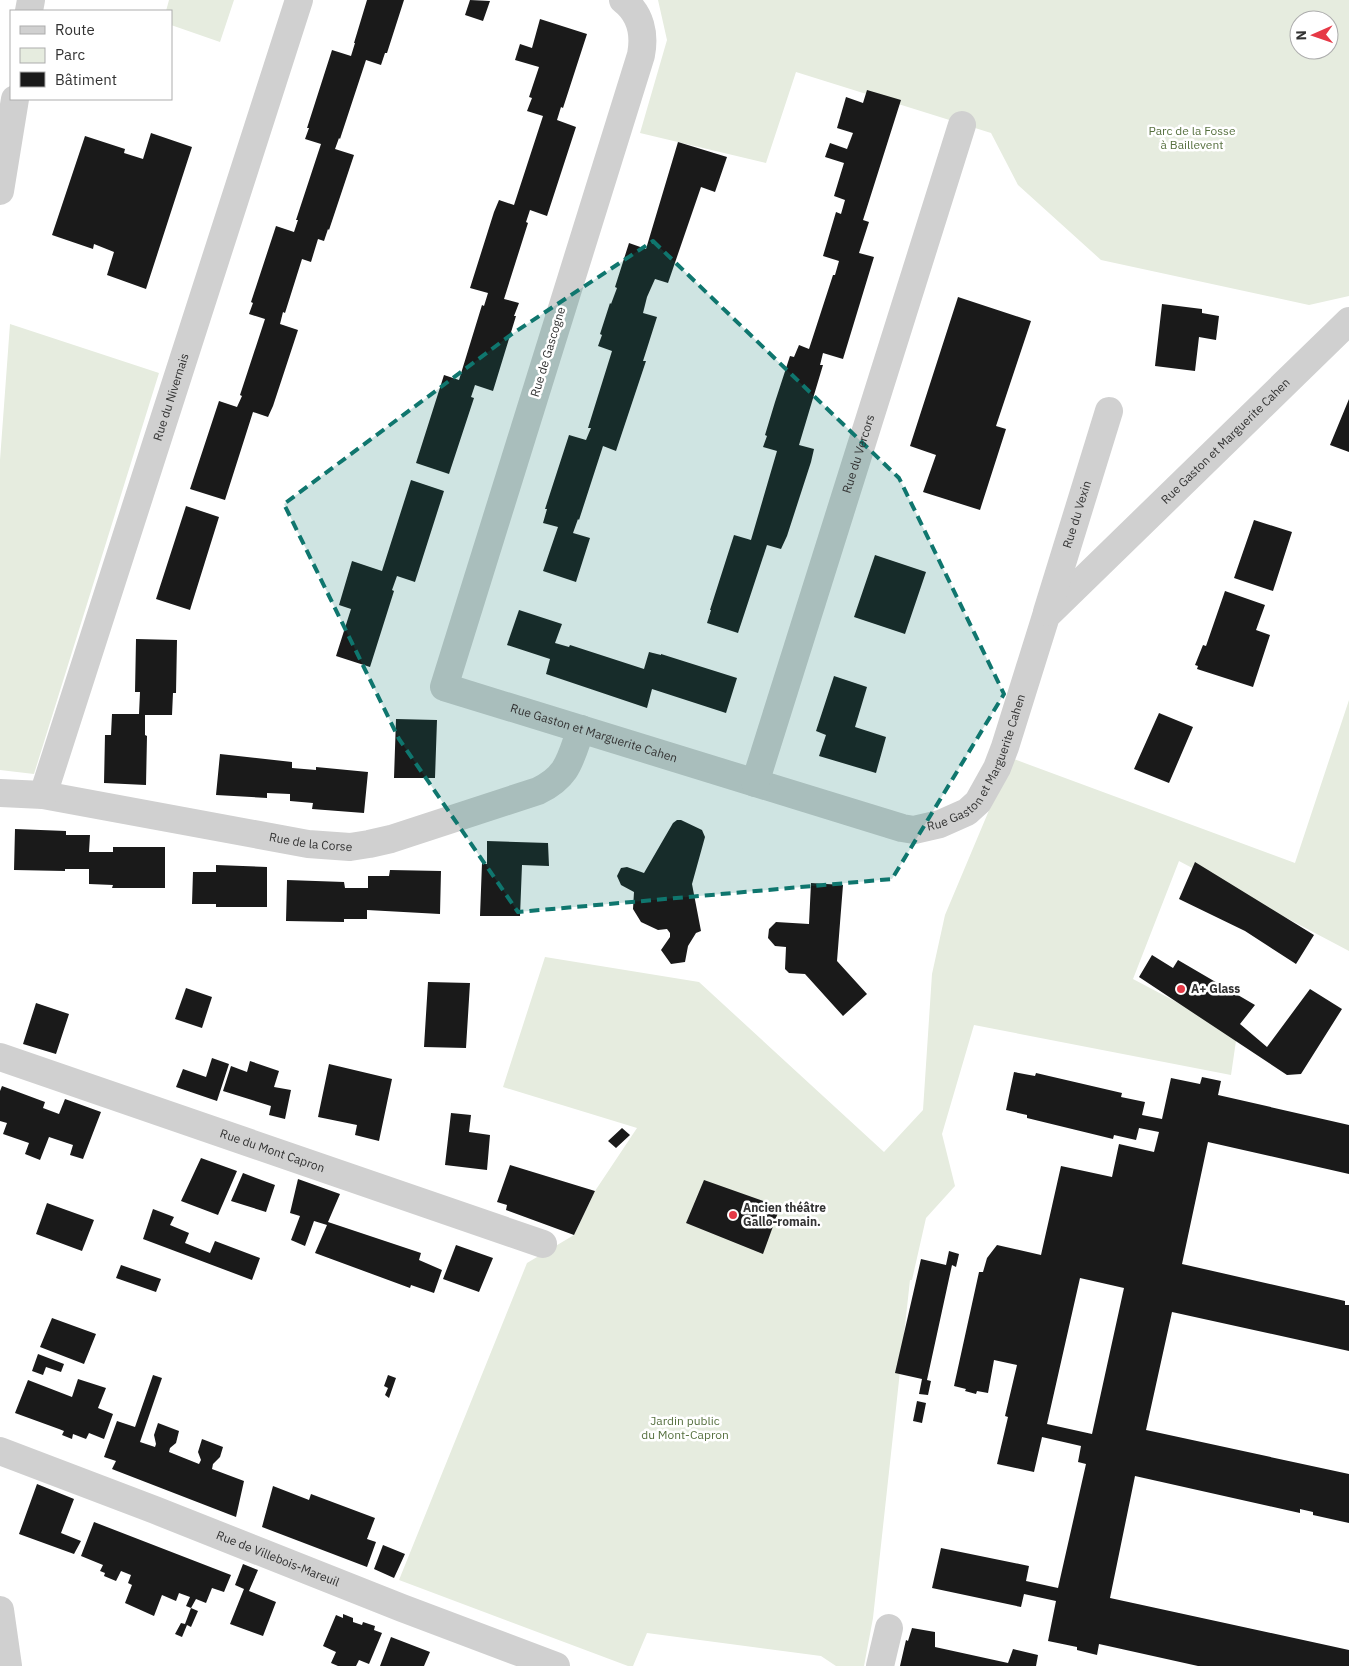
<svg xmlns="http://www.w3.org/2000/svg" width="1349" height="1666" viewBox="0 0 1349 1666" font-family="'IBM Plex Sans',sans-serif">
<style>
.green{fill:#e6ecdf;fill-rule:evenodd}
.building{fill:#1a1a1a;fill-rule:evenodd}
.lines{fill:none;stroke-linecap:round;stroke-linejoin:round}
.minor{stroke:#d0d0d0;stroke-width:28}
.tertiary{stroke:#d0d0d0;stroke-width:28}
.marked{fill:#0f766e;fill-opacity:0.2;stroke:#0f766e;stroke-width:4;stroke-dasharray:10 6;stroke-linejoin:round}
.poi-dot{fill:#e63946;stroke:#fff;stroke-width:2}
.labels{text-anchor:middle;stroke-width:5;stroke-linejoin:round;paint-order:stroke}
.park-label{font-size:12px;fill:#56703f;stroke:#fff}
.street-label{font-size:12px;fill:#333;stroke:#fff}
.poi-label{font-size:12px;font-weight:bold;fill:#333;stroke:#fff;text-anchor:start}
</style>
<rect width="100%" height="100%" fill="#fff"/>
<path class="green" d="M169,0H234L220,42L171,25V11H166Z
M658,0H1349V296L1309,305L1101,260L1018,185L991,133L796,72L766,163L640,133L667,40ZM1299,20H1329V50H1299Z
M10,324L159,373L34,774L0,770V460Z
M1349,700V951L1179,861L1133,979L1237,1034L1231,1075L974,1025L942,1134L955,1186L926,1218L912,1280H910L873,1618L864,1666H836L821,1656L647,1633L633,1666H628L399,1580L527,1263L574,1235L595,1191L637,1128L503,1087L545,957L699,982L884,1152L923,1110L932,974L945,915L1011,758L1295,863Z"/>
<path class="building" d="M367,0H404L387,53H385L381,65L366,60L340,139L339,138L335,149L354,155L329,230L328,229L324,241L318,239L311,262L302,259L285,313L283,312L280,324L298,330L273,406L268,417L253,412L225,500L190,489L219,401L237,407L242,396L240,395L265,319L249,314L253,303L251,302L276,226L294,232L298,220H296L321,144L305,139L309,128H307L332,50L351,56L355,43H354Z
M470,0L490,1L483,21L465,15Z
M540,19L587,34L563,108L561,107L557,120L576,127L547,216L530,210L526,222L528,223L504,299L519,303L514,316H516L493,391L475,385L471,397L474,398L449,474L416,463L444,375L459,380L482,305L484,306L488,293L470,288L494,212L499,200L514,205L543,116L527,111L532,98L529,97L539,67L515,60L520,44L532,48Z
M867,90L901,100L863,220L869,222L859,253L874,257L843,359L823,353L820,365H823L799,445L814,449L811,462L787,536L781,549L767,545L738,633L707,623L711,610H710L734,535L751,540L777,451L763,447L767,436L765,435L775,402L790,356L794,357L799,345L809,349L833,275H835L839,261L823,256L836,212L841,214L845,200L834,196L844,163L825,157L830,143L847,149L853,133L837,128L846,97L863,103Z
M151,133L192,147L146,289L107,275L114,252L94,244L93,249L52,235L85,136L125,149L124,153L143,159Z
M678,142L727,157L715,192L701,187L668,283L655,279L647,297L643,313L657,317L643,361H646L616,451L603,446L579,520L578,519L573,533L590,538L576,582L543,571L558,527L543,523L547,509H545L569,435L586,440L591,428H588L612,351L598,346L602,335L600,334L610,303L611,304L617,288L615,287L629,243L646,249Z
M958,297L1031,321L996,426L1006,429L980,510L923,492L936,455L910,446Z
M1162,304L1202,309V313L1219,316L1216,340L1199,337L1195,371L1155,366Z
M1349,399V452L1330,445Z
M411,480L444,491L415,582L397,576L392,590L394,591L370,667L336,656L351,609L339,605L352,561L382,571Z
M186,506L219,517L190,610L156,599Z
M1254,520L1292,532L1273,591L1234,578Z
M875,555L926,572L905,634L854,617Z
M1225,591L1265,605L1256,630L1270,635L1253,687L1197,669L1198,666L1195,665L1203,645L1206,646Z
M519,610L562,624L555,643L569,647L570,645L644,669L649,652L661,655V654L737,678L726,713L652,689L647,708L546,674L550,659L507,645Z
M136,639L177,640L176,693H173L172,715H145V735L147,736L146,785L104,783L105,735H111L112,714H139L140,692H135Z
M834,676L867,687L855,727L886,737L876,773L819,756L826,735L816,731Z
M1159,713L1193,727L1169,783L1134,769Z
M396,719L437,720L435,778H394Z
M220,754L292,762V768L316,770V767L368,772L364,813L312,809L313,803L290,801V794L267,793V798L216,795Z
M677,820H681L702,830L705,837L692,884L701,931L696,933L688,946L685,962L671,964L661,950L670,937V933L667,929L658,930L641,922L633,909L634,892L621,885L617,876L621,868L627,867L644,873L673,823Z
M15,829L66,831V835H90L89,852H113V847H165V888H112L113,885L89,884V869H65V871L14,870Z
M487,841L548,843L549,866L522,865L520,916H480L482,863L487,864Z
M1195,862L1314,935L1296,964L1245,931L1179,899Z
M216,865L267,867V907H216V904H192L193,872H216Z
M390,870L441,871L440,914L367,910V919H344V922L286,921L287,880L344,882L345,888H368V876H389Z
M811,883L843,885L837,961L867,994L843,1016L805,974L789,973L785,969L786,947L775,946L768,938L769,929L776,922L809,924Z
M1152,955L1173,968L1178,960L1255,1005L1240,1024L1267,1047L1310,989L1342,1009L1301,1074L1287,1075L1139,977Z
M428,982L470,983L466,1048L424,1047Z
M186,988L212,997L202,1028L175,1019Z
M36,1003L69,1014L56,1054L23,1044Z
M212,1058L229,1064L217,1101L176,1087L183,1069L206,1077Z
M250,1061L279,1071L274,1087L291,1090L285,1119L269,1115L271,1106L223,1091L231,1066L247,1072Z
M329,1064L392,1079L379,1141L355,1135L357,1125L318,1117Z
M1014,1072L1035,1076L1036,1073L1122,1093L1121,1097L1145,1102L1142,1115L1162,1119L1171,1078L1200,1084L1202,1077L1221,1081L1218,1095L1349,1125V1174L1208,1142L1182,1264L1345,1301V1305H1349V1351L1172,1312L1146,1430L1349,1474V1523L1313,1515V1512L1300,1509V1513L1135,1476L1110,1598L1349,1650V1666H1198L1099,1644L1097,1655L1077,1650V1647L1048,1641L1056,1601L1024,1594L1021,1607L932,1588L941,1548L1029,1566L1026,1581L1058,1588L1086,1464L1078,1462L1081,1446L1042,1437L1034,1472L997,1464L1008,1417L1005,1416L1017,1365L994,1360L988,1393L977,1391L976,1394L965,1391L966,1389L954,1386L979,1272H983L987,1258L997,1245L1041,1255L1061,1166L1112,1177L1119,1144L1154,1152L1159,1132L1139,1128L1136,1140L1114,1135L1113,1139L1027,1118V1115L1006,1110ZM1080,1278L1124,1288L1092,1434L1047,1424Z
M2,1086L45,1102L43,1108L59,1114L65,1099L101,1112L83,1159L70,1155L73,1145L49,1137L40,1160L25,1154L29,1143L3,1134L7,1123L0,1121V1091Z
M451,1113L471,1115L469,1132L490,1135L487,1170L445,1165Z
M622,1128L630,1135L616,1148L608,1141Z
M201,1158L237,1171L218,1215L181,1201Z
M510,1165L595,1191L574,1235L506,1210L507,1205L497,1202Z
M243,1173L275,1185L266,1212L231,1201Z
M298,1179L340,1194L328,1222L421,1253L419,1260L442,1270L434,1293L411,1285L410,1288L315,1253L327,1225L314,1221L305,1246L291,1240L300,1216L290,1213Z
M704,1180L780,1207L763,1254L686,1223Z
M47,1203L94,1220L82,1251L36,1234Z
M153,1209L174,1217L170,1225L189,1233L185,1243L210,1253L215,1241L260,1258L252,1280L143,1239Z
M456,1245L493,1258L479,1292L443,1279Z
M949,1251L959,1254L956,1267L952,1265L927,1380L931,1381L928,1395L919,1394L922,1379L895,1373L921,1259L946,1265Z
M121,1265L161,1279L156,1292L116,1278Z
M52,1318L96,1334L84,1364L40,1347Z
M38,1354L64,1364L61,1372L46,1367L43,1375L32,1371Z
M153,1375L162,1378L140,1442L155,1447L156,1444L154,1435L158,1423L179,1431L176,1443L170,1448L169,1452L199,1464L201,1460L198,1452L202,1439L223,1447L220,1457L213,1464L212,1469L244,1481L236,1517L117,1471L112,1469L116,1461L104,1457L117,1421L135,1427Z
M388,1375L396,1378L389,1398L385,1395L388,1388L384,1386Z
M78,1379L106,1388L98,1408L113,1414L104,1439L89,1433L86,1439L73,1434L72,1439L62,1435L64,1431L59,1429L15,1413L28,1380L72,1397Z
M917,1401L926,1403L922,1423L913,1421Z
M37,1484L74,1499L61,1533L81,1541L74,1554L19,1534Z
M273,1486L309,1500L311,1494L375,1518L367,1539L376,1542L367,1567L262,1527Z
M94,1522L231,1575L224,1592L212,1588L206,1603L196,1599L191,1608L186,1606L190,1597L179,1593L176,1601L162,1595L154,1616L125,1603L132,1585L128,1583L131,1575L121,1571L116,1581L104,1576L105,1573L100,1571L103,1565L81,1556Z
M383,1545L405,1554L394,1578L374,1569Z
M243,1564L258,1570L249,1591L276,1602L263,1636L230,1624L244,1589L235,1585Z
M191,1608L198,1611L191,1627L187,1625L182,1637L175,1634L181,1623L185,1624Z
M343,1614L353,1618V1622L362,1625L363,1622L375,1626L374,1630L382,1633L369,1664L359,1660L356,1666H338L331,1663L336,1652L323,1646L336,1615L343,1618Z
M912,1628L935,1632V1647L1008,1663L1013,1649L1038,1655L1036,1666H900L906,1640L908,1641Z
M391,1637L430,1652L424,1666H380Z"/>
<g class="lines">
<g class="minor">
<path id="s1" d="M623,0C641,14 645,34 641,55L444,687L902,828L914,830L940,824L967,812L978,802L997,768L1005,747L1046,616L1349,321"/>
<path id="s2" d="M1047,612L1109,411"/>
<path id="s3" d="M755,783L962,125"/>
<path id="s4" d="M0,793L43,795L308,844L350,847L369,844L391,839L538,791C569,776 570,759 581,729"/>
<path id="s5" d="M43,795L299,0"/>
<path id="s6" d="M0,1057L543,1244"/>
<path id="s7" d="M0,1451L155,1510L402,1608L556,1666"/>
<path d="M880,1666L889,1628"/>
</g>
<path class="tertiary" d="M29,11L31,0
M0,191L15,99
M0,1610L8,1666"/>
</g>
<path class="marked" d="M653,241L899,478L1004,694L892,879L518,912L399,739L284,504L512,334Z"/>
<g class="poi-dot">
<circle cx="1181" cy="989" r="5"/>
<circle cx="733" cy="1215" r="5"/>
</g>
<g class="labels">
<g class="park-label">
<text x="1192" y="135">Parc de la Fosse<tspan x="1192" dy="14">à Baillevent</tspan></text>
<text x="685" y="1425">Jardin public<tspan x="685" dy="14">du Mont-Capron</tspan></text>
</g>
<g class="street-label">
<text transform="translate(548 352) rotate(-73)" y="4">Rue de Gascogne</text>
<text dy="4" stroke="none"><textPath href="#s5" startOffset="418">Rue du Nivernais</textPath></text>
<text dy="4" stroke="none"><textPath href="#s1" startOffset="1735">Rue Gaston et Marguerite Cahen</textPath></text>
<text dy="4" stroke="none"><textPath href="#s3" startOffset="345">Rue du Vercors</textPath></text>
<text dy="4" stroke="none"><textPath href="#s2" startOffset="102">Rue du Vexin</textPath></text>
<text dy="4" stroke="none"><textPath href="#s1" startOffset="880">Rue Gaston et Marguerite Cahen</textPath></text>
<text dy="4" stroke="none"><textPath href="#s1" startOffset="1315">Rue Gaston et Marguerite Cahen</textPath></text>
<text dy="4" stroke="none"><textPath href="#s4" startOffset="315">Rue de la Corse</textPath></text>
<text dy="4" stroke="none"><textPath href="#s6" startOffset="288">Rue du Mont Capron</textPath></text>
<text dy="4" stroke="none"><textPath href="#s7" startOffset="298">Rue de Villebois-Mareuil</textPath></text>
</g>
<g class="poi-label">
<text x="1191" y="993">A+ Glass</text>
<text x="743" y="1212">Ancien théâtre<tspan x="743" dy="14">Gallo-romain.</tspan></text>
</g>
</g>
<rect x="10" y="10" width="162" height="90" fill="#ffffff" stroke="#adadad"/>
<rect x="20" y="26" width="25" height="8" fill="#d0d0d0" stroke="#adadad"/>
<text x="55" y="35" font-size="15" fill="#333333">Route</text>
<rect x="20" y="48" width="25" height="15" fill="#e6ecdf" stroke="#adadad"/>
<text x="55" y="60" font-size="15" fill="#333333">Parc</text>
<rect x="20" y="72" width="25" height="15" fill="#1a1a1a" stroke="#adadad"/>
<text x="55" y="85" font-size="15" fill="#333333">Bâtiment</text>
<g transform="translate(1314 35) rotate(268)"><circle r="24" fill="#ffffff" stroke="#adadad"/>
<path d="M0-4L9 19L0 12L-9 19Z" fill="#e63946"/>
<text y="-8" font-size="14" font-weight="bold" text-anchor="middle" fill="#333333">N</text>
</g>
</svg>
